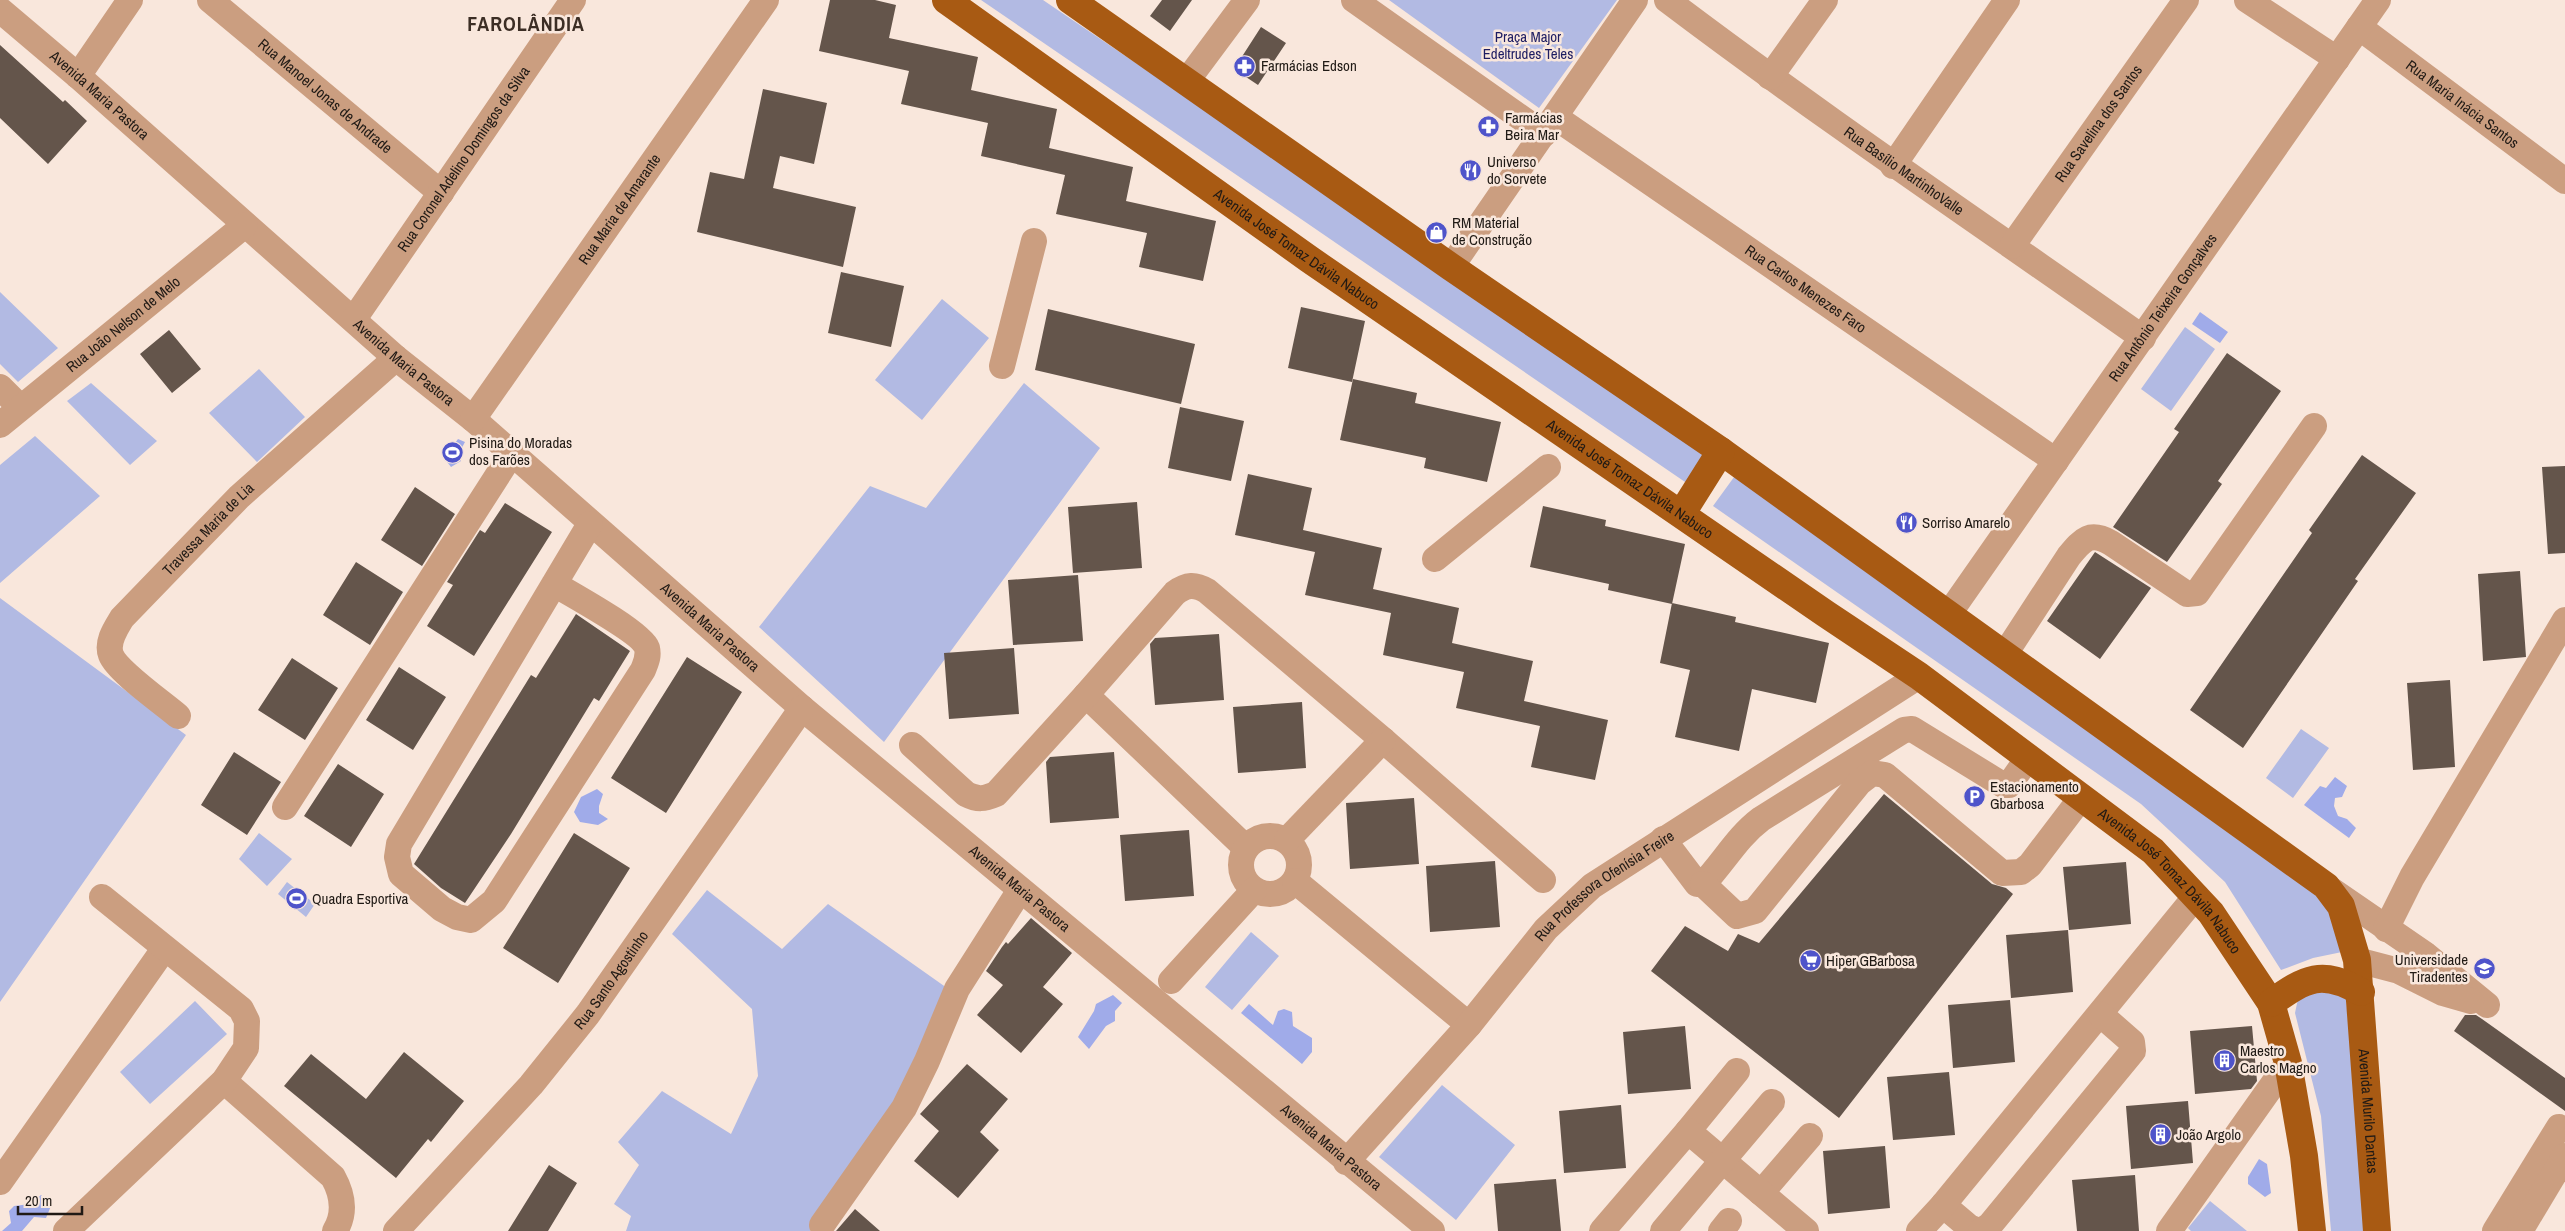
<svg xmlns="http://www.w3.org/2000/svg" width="2565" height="1231" viewBox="0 0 2565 1231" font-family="'Archivo Narrow',sans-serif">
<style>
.green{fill:#b2bae3}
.water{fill:#a0abe9}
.building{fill:#64554b}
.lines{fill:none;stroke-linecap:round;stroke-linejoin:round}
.minor{stroke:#cb9e80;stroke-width:26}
.major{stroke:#a85a13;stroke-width:28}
.labels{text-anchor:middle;stroke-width:5;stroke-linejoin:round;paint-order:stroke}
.park-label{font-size:15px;fill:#1d1c62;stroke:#f9e7dc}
.poi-label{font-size:15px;fill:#201a15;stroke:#f9e7dc;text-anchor:start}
.street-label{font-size:15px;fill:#201a15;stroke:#f9e7dc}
.district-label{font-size:20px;font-weight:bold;letter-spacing:1px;fill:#3c2e25;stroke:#f9e7dc}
</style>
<rect width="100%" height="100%" fill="#f9e7dc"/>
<path class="green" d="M981,0H1043L1707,451L1688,484Z
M1389,0H1617L1539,108Z
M0,292L58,348L18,382L0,364Z
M942,299L989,338L922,420L875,380Z
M2185,327L2215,349L2171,411L2141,389Z
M259,369L305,417L257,462L209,413Z
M91,383L157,441L130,465L67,401Z
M1024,383L1100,448L884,742L759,627L870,486L926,508Z
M35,436L100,496L0,583V465Z
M1737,473L2228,820L2330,907L2342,952L2313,958L2281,970L2225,882L2141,804L1713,506Z
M0,598L186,735L0,1002Z
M2301,729L2329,748L2293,798L2266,778Z
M259,833L292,859L267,886L239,859Z
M287,882L315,904L306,917L278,894Z
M707,890L782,949L828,904L947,988L905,1096L810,1231H626L631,1216L614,1204L639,1165L618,1142L662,1091L731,1134L758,1076L752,1009L672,934Z
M1251,932L1279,956L1232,1010L1205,987Z
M2324,986L2346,999L2368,1231H2331L2321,1116L2295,1013L2299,994Z
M195,1001L227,1034L150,1104L120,1072Z
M1442,1085L1515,1145L1456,1220L1379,1157Z
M2210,1201L2247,1231H2191L2188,1228Z"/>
<path class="water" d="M2200,312L2228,332L2220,343L2192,324Z
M458,439L465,442L459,453L461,461L451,467L444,458Z
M2335,777L2347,786L2342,797L2335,798L2334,806L2338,816L2347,819L2356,828L2349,838L2304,805L2320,786L2326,788Z
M597,789L603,794L599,806V813L608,819L598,825L580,822L574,812L581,797Z
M1113,995L1122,1003L1115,1011V1021L1106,1026L1089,1049L1078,1037L1094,1011L1096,1004Z
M1249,1004L1273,1025L1278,1011L1284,1009L1292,1012L1293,1026L1312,1038V1052L1302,1064L1241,1013Z
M2259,1159L2267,1164L2271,1193L2265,1197L2248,1184V1177Z
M41,1195L51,1206L46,1218L34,1217L22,1231H2L11,1223L9,1211L14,1206L30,1204Z"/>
<path class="building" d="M830,0H875L896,5L889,38L978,57L971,90L1057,109L1049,148L1133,167L1126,201L1216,221L1203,281L1139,267L1147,233L1056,214L1065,175L981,156L988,123L901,104L909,71L819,51Z
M1162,0H1192L1170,31L1150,16Z
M1261,27L1286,43L1258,85L1234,69Z
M0,45L63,102L65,100L87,121L48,164L0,118Z
M763,89L827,103L814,164L780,156L773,188L856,207L843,267L697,232L710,172L744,179Z
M841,272L904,286L891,347L828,333Z
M1301,307L1365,321L1352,382L1288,368Z
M1048,309L1195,344L1181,404L1035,370Z
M169,330L201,369L172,393L140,354Z
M2227,353L2281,391L2218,481L2222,484L2167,562L2113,527L2179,432L2174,429Z
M1353,379L1417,393L1415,403L1501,422L1487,482L1424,468L1426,458L1340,440Z
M1180,407L1244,421L1231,481L1168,468Z
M2362,455L2416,493L2355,579L2358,581L2243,748L2190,710L2312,533L2309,530Z
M2565,466V553L2548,554L2542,467Z
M1248,474L1312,488L1303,530L1382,548L1373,589L1459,608L1452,643L1533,661L1524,701L1608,720L1595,780L1531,767L1540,726L1456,708L1464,672L1383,655L1391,613L1305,595L1315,552L1235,535Z
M415,487L455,514L422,566L381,540Z
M1137,502L1142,568L1073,573L1068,507Z
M505,503L552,532L474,656L427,626L453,585L447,582L480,530L485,533Z
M1543,506L1606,520L1605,526L1685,544L1672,604L1608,590L1609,584L1530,567Z
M2095,552L2151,588L2100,659L2047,621Z
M356,562L403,592L370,645L323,615Z
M2520,571L2526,657L2483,661L2478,574Z
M1078,575L1083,641L1013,645L1008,580Z
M1672,603L1736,617L1735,622L1829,643L1816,703L1752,689L1739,751L1675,737L1690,670L1660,663Z
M576,614L630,651L599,701L594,698L511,834L465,903L441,888L414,864L531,675L536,678Z
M1219,634L1224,700L1155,705L1150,644L1155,638Z
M1014,648L1019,714L949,719L944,653Z
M687,657L742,692L666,813L611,778Z
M292,658L338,688L305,740L258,710Z
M399,667L446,697L413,750L366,720Z
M2450,680L2455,767L2413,770L2407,683Z
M1302,702L1306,768L1238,773L1233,707Z
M234,752L281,782L247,835L201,805Z
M1114,752L1119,818L1050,823L1046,762L1050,757Z
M338,764L384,794L351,847L304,816Z
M1884,794L1992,884L2006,888L2013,894L1839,1118L1651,971L1685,926L1728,951L1738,934L1759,943Z
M1414,798L1419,864L1350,869L1346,803Z
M1189,830L1194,896L1125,901L1120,835Z
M574,833L630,868L558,983L503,948Z
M1495,861L1500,927L1430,932L1426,866Z
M2126,862L2131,924L2069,930L2063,867Z
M1031,918L1072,953L1043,987L1063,1004L1021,1053L977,1015L1003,985L986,971L1002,947L1006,942L1008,944Z
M2068,930L2073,992L2011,998L2006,935Z
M2010,1000L2015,1062L1953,1068L1948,1005Z
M2465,1015H2476L2482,1019L2565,1078V1111L2454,1031Z
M1685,1026L1691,1089L1628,1094L1623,1032Z
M2252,1026L2257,1081L2251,1089L2195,1094L2190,1031Z
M404,1052L464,1101L431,1142L428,1139L396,1178L284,1086L311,1054L366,1099Z
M967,1064L1008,1099L980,1132L999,1150L958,1198L914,1161L939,1131L920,1114Z
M1949,1072L1955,1135L1893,1140L1887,1077Z
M2188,1101L2193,1163L2131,1169L2126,1106Z
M1621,1105L1626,1168L1564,1173L1559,1111Z
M1885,1146L1890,1208L1828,1214L1823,1151Z
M549,1165L577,1183L548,1231H508Z
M2135,1175L2139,1231H2077L2072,1180Z
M1556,1179L1561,1231H1498L1494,1184Z
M855,1209L880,1231H836Z"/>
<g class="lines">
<g class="minor">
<path id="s1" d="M210,0L441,193"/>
<path d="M1354,0L1544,134"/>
<path id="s2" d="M1667,0C1823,118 1984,226 2143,338"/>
<path d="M2247,0L2337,59"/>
<path id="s3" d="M0,10L78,76L396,358L473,419L802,708L1432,1231"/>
<path id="s4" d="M2359,27L2565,181"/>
<path d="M78,76L130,0"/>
<path d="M1770,77L1825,0"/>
<path d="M1186,82L1247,0"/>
<path id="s5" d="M1555,117L2056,461"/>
<path d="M1893,166L2007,0"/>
<path id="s6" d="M2012,246L2186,0"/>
<path d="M1451,267L1635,0"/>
<path id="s7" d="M354,319L573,0"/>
<path d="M1002,366L1034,241"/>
<path d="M0,387L20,407"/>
<path id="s8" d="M473,419L766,0"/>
<path id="s9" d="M0,425L245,225"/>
<path d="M1435,559L1548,467"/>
<path d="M554,584C571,594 642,633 647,648C649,657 646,662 643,670L494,901L471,920L457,917L442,909L401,874L397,857L399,844L590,524"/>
<path id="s10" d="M1948,615L2378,0"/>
<path d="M2005,654L2069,556C2083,539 2090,531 2111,543L2187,594L2197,593L2314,426"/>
<path d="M1086,695L1246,848"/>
<path id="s11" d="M178,716C163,703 117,671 111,655C106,642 116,628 122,618L239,497L396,358"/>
<path d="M912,745L966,794C978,800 984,799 996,794L1086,695L1175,593C1187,584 1195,584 1207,591L1383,740L1543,880"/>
<path d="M285,807L512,453"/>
<circle cx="1270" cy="865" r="29"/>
<path d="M1663,839L1697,884H1703C1724,862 1737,837 1761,819L1904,730L1912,729L2003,785H2009L2028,758"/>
<path d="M1287,840L1383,740"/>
<path d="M1295,881L1469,1025"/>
<path d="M1703,884L1737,916L1755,911L1859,783L1872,773L1885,775L2002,873L2021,872L2030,865L2081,798"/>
<path d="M2327,887L2426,955L2487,1005"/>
<path d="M2386,929L2412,877L2565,620"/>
<path d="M2357,960L2399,971L2443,993L2471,1001"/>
<path d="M1171,981L1254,890"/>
<path d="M224,1081L333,1177C343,1195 346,1213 335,1231"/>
<path d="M1688,1131L1737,1071"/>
<path id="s12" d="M1346,1162L1469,1025L1546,929L1592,886L1919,676"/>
<path d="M0,1182L164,949"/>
<path d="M1761,1193L1810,1136"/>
<path d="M1943,1205L1969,1227L1979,1231"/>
<path d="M822,1225L904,1108L927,1061L957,989L1020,890"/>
<path d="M66,1231L224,1081L246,1048L247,1021L241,1009L102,897"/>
<path id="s13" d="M396,1231L531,1085L588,1014L802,708"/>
<path d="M1602,1231L1688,1131L1806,1231"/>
<path d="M1663,1231L1772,1102"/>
<path d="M1721,1231L1729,1221"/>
<path d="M1919,1231L1943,1205L2196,896"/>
<path d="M1981,1231L1990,1225L2133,1051L2132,1042L2100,1014"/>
<path d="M2169,1231L2288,1063"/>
<path d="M2495,1231L2559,1127"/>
<path d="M2520,1231L2565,1156"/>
</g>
<g class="major">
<path id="s14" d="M946,0L1309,259L1826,614L1919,676L2153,851L2211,913L2271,1003L2288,1063L2304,1156L2312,1231"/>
<path id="s15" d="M1070,0L1451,267L1721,451L2326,886L2341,906L2357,960L2377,1231"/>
<path d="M1682,513L1721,451"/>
<path d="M2271,1003C2306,978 2322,969 2361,992"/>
</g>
</g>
<defs>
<symbol id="pharmacy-disc" viewBox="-11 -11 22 22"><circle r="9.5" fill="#4f54ca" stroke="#f9e7dc"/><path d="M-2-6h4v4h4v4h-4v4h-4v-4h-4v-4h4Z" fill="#fff"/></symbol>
<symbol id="restaurant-disc" viewBox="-11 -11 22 22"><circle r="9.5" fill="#4f54ca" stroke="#f9e7dc"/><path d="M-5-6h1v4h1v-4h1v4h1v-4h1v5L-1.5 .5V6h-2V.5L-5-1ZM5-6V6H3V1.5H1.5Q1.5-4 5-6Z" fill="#fff"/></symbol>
<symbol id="shop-disc" viewBox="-11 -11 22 22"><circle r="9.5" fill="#4f54ca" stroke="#f9e7dc"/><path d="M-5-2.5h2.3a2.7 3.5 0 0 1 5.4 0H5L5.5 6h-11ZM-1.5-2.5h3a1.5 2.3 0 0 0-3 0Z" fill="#fff"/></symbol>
<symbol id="stadium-disc" viewBox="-11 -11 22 22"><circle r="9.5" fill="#4f54ca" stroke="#f9e7dc"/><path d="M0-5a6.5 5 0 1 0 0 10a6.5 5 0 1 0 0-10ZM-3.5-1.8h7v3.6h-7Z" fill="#fff"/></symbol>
<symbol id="parking-disc" viewBox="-11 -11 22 22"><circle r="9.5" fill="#4f54ca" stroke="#f9e7dc"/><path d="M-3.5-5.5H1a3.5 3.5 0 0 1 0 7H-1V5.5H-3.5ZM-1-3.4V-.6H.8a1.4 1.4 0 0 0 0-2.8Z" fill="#fff"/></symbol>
<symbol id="supermarket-disc" viewBox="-11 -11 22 22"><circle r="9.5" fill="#4f54ca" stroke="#f9e7dc"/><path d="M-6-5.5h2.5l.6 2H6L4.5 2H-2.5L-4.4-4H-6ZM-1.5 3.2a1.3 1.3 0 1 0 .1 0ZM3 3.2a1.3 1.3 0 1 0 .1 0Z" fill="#fff"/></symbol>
<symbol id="university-disc" viewBox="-11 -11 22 22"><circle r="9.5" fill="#4f54ca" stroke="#f9e7dc"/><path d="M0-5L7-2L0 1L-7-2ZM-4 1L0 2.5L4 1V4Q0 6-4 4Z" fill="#fff"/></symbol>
<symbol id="building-disc" viewBox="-11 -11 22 22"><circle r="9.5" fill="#4f54ca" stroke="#f9e7dc"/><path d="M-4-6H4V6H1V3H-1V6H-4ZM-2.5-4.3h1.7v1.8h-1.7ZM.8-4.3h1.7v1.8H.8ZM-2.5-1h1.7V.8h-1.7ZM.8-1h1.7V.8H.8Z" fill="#fff"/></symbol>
</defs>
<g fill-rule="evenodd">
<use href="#pharmacy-disc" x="1232" y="54" width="25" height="25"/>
<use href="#pharmacy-disc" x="1476" y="114" width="25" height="25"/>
<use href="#restaurant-disc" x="1458" y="158" width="25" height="25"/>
<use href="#shop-disc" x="1424" y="220" width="25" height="25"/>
<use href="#stadium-disc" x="440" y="440" width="25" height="25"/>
<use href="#restaurant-disc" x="1894" y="510" width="25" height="25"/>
<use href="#parking-disc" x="1962" y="784" width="25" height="25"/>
<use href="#stadium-disc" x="284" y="886" width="25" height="25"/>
<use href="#supermarket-disc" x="1798" y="948" width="25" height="25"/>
<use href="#university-disc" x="2472" y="956" width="25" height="25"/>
<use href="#building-disc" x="2212" y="1048" width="25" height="25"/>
<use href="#building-disc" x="2148" y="1122" width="25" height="25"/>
</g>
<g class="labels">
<g class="park-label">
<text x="1528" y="42">Praça Major<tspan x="1528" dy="17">Edeltrudes Teles</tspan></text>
</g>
<g class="poi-label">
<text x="1261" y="71">Farmácias Edson</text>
<text x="1505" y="123">Farmácias<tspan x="1505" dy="17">Beira Mar</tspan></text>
<text x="1487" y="167">Universo<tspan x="1487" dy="17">do Sorvete</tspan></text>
<text x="1452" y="228">RM Material<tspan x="1452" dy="17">de Construção</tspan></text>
<text x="469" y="448">Pisina do Moradas<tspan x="469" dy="17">dos Farões</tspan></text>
<text x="1922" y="528">Sorriso Amarelo</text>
<text x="1990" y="792">Estacionamento<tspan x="1990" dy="17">Gbarbosa</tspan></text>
<text x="312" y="904">Quadra Esportiva</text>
<text x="2468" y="965" text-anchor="end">Universidade<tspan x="2468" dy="17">Tiradentes</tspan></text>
<text x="1826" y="966">Hiper GBarbosa</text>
<text x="2240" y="1056">Maestro<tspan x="2240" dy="17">Carlos Magno</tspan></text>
<text x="2176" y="1140">João Argolo</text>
</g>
<g class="street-label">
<text dy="5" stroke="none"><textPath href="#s3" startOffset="131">Avenida Maria Pastora</textPath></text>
<text dy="5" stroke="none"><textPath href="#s1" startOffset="150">Rua Manoel Jonas de Andrade</textPath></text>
<text dy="5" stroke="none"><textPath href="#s4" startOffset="129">Rua Maria Inácia Santos</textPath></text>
<text dy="5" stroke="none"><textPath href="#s6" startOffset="150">Rua Savelina dos Santos</textPath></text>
<text dy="5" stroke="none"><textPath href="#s7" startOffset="194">Rua Coronel Adelino Domingos da Silva</textPath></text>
<text dy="5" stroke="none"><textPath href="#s2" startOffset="292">Rua Basílio MartinhoValle</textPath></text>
<text dy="5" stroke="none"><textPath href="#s8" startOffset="256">Rua Maria de Amarante</textPath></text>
<text dy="5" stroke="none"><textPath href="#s14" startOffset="430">Avenida José Tomaz Dávila Nabuco</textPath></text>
<text dy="5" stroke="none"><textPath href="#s5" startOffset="304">Rua Carlos Menezes Faro</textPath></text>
<text dy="5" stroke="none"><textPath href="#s10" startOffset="375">Rua Antônio Teixeira Gonçalves</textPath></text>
<text dy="5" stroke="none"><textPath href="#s9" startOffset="159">Rua João Nelson de Melo</textPath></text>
<text dy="5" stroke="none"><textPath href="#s3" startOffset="536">Avenida Maria Pastora</textPath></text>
<text dy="5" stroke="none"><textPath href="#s14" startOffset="835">Avenida José Tomaz Dávila Nabuco</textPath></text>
<text dy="5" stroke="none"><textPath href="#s11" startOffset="255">Travessa Maria de Lia</textPath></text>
<text dy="5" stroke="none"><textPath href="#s3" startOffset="941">Avenida Maria Pastora</textPath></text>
<text dy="5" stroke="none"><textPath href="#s14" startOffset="1510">Avenida José Tomaz Dávila Nabuco</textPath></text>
<text dy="5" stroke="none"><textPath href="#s12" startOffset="380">Rua Professora Ofenísia Freire</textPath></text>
<text dy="5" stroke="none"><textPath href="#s3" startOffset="1346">Avenida Maria Pastora</textPath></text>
<text dy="5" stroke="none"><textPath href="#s13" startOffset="331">Rua Santo Agostinho</textPath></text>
<text dy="5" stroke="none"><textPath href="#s15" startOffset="1770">Avenida Murilo Dantas</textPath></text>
<text dy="5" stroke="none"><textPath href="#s3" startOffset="1751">Avenida Maria Pastora</textPath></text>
</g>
<g class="district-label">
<text x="526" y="31">FAROLÂNDIA</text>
</g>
</g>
<path d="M18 1206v8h64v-8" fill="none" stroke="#201a15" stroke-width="2.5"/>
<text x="25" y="1206" font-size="15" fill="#201a15" stroke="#f9e7dc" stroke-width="4" paint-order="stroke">20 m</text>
</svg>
